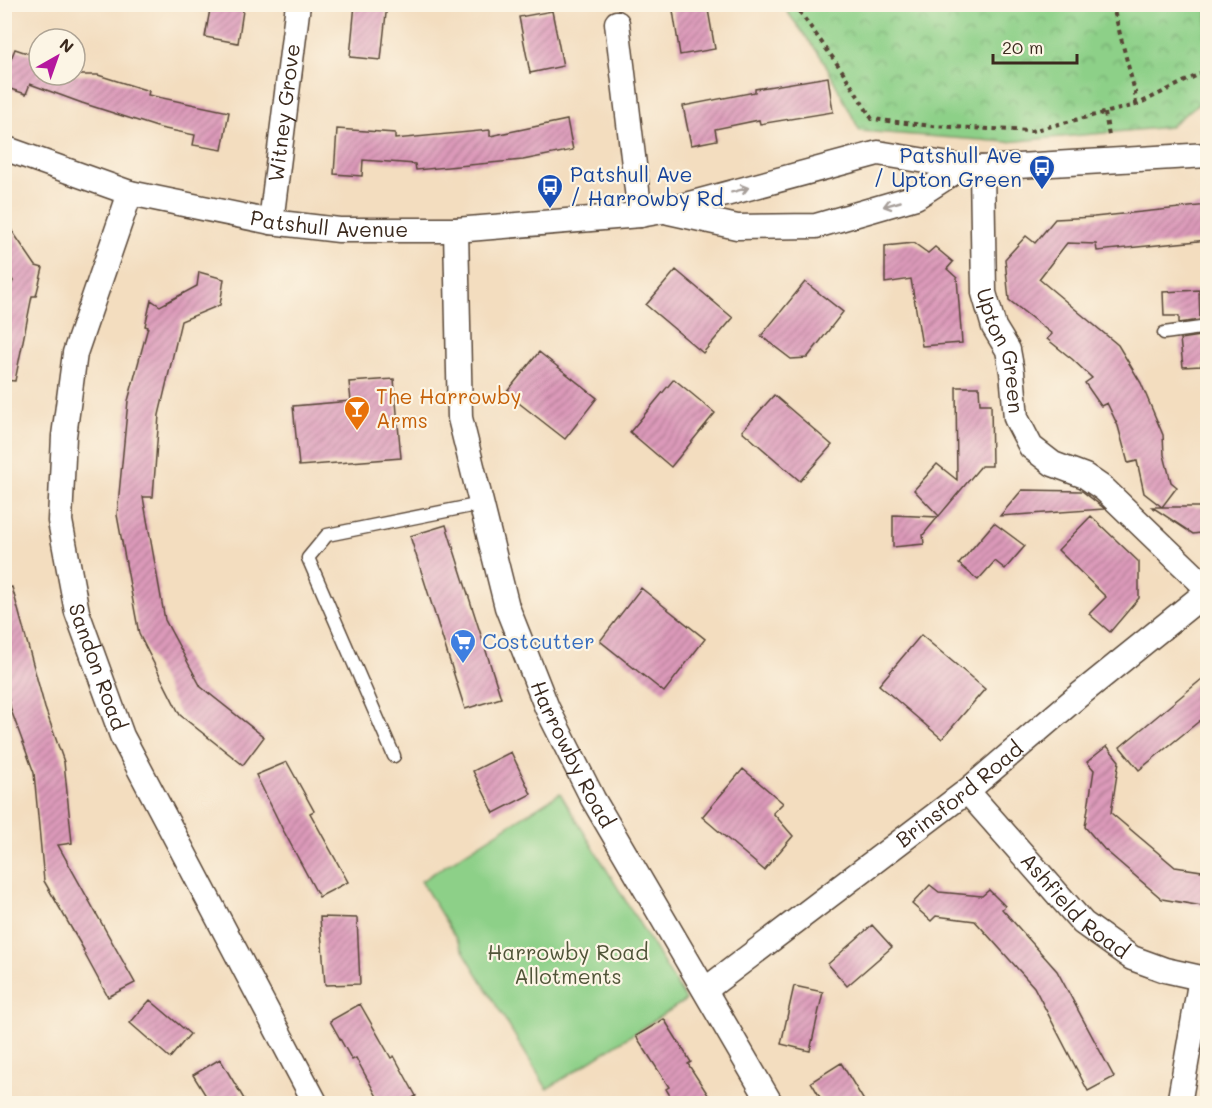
<svg xmlns="http://www.w3.org/2000/svg" width="1212" height="1108" viewBox="0 0 1212 1108" font-family="Mali,sans-serif">
<style>
.park{fill:url(#park-crowns);stroke:#647d53;stroke-width:1.5}
.garden{fill:#8dd088;stroke:#647d53;stroke-width:1.5}
.building{fill:url(#building-hatch)}
.lines{fill:none;stroke-linecap:round;stroke-linejoin:round}
.lane-casing{stroke:#574536;stroke-width:15}
.street-casing{stroke:#574536;stroke-width:27}
.path{stroke:#574536;stroke-width:4;stroke-dasharray:4.5 4.5;stroke-linecap:butt}
.lane{stroke:#fff;stroke-width:12}
.street{stroke:#fff;stroke-width:24}
.oneway{stroke:#a79f9a}
.labels{text-anchor:middle;stroke-width:4.5;stroke-linejoin:round;paint-order:stroke}
.street-label{font-size:21px;fill:#3b2a1e;stroke:#fcf5e5}
.transit-label{font-size:21px;fill:#164399;stroke:#fcf5e5;text-anchor:end}
.food-label{font-size:21px;fill:#c56008;stroke:#fcf5e5;text-anchor:start}
.shop-label{font-size:21px;fill:#366cbe;stroke:#fcf5e5;text-anchor:start}
.park-label{font-size:21px;fill:#505438;stroke:#fcf5e5}
</style>
<defs>
<pattern id="park-crowns" width="20" height="18" patternUnits="userSpaceOnUse" patternTransform="scale(1.5)"><rect width="20" height="18" fill="#8dd088"/><path d="M2 6a3 3 0 1 1 6 0M12 15a3 3 0 1 1 6 0" fill="none" stroke="#74a96f"/></pattern>
<pattern id="building-hatch" width="6" height="6" patternUnits="userSpaceOnUse" patternTransform="scale(1.5)"><rect width="6" height="6" fill="#dc9aba"/><path d="M-1 1l2-2M0 6l6-6M5 7l2-2" fill="none" stroke="#b47e97"/></pattern>
</defs>
<rect width="100%" height="100%" fill="#fcf5e5"/>
<filter id="ink" filterUnits="userSpaceOnUse"><feTurbulence type="fractalNoise" baseFrequency=".0167" numOctaves="2"/><feDisplacementMap in="SourceGraphic" scale="12" xChannelSelector="R" yChannelSelector="G"/><feConvolveMatrix kernelMatrix="1 2 1 2 8 2 1 2 1" color-interpolation-filters="sRGB"/></filter>
<filter id="wash" filterUnits="userSpaceOnUse"><feTurbulence type="fractalNoise" baseFrequency=".008" numOctaves="4" result="noise"/><feDisplacementMap in="SourceGraphic" scale="24" xChannelSelector="R" yChannelSelector="G"/><feGaussianBlur stdDeviation="1.35" result="paint"/><feColorMatrix in="noise" values="0 0 0 0 0 0 0 0 0 0 0 0 0 0 0 0 0 1.4 0 .05"/><feComposite in="paint" operator="in"/></filter>
<g filter="url(#wash)">
<rect width="100%" height="100%" fill="#f3ddbf"/>
<path class="park" d="M782,5H1207V97L1169,127L1007,142L860,131L822,58Z"/>
<path class="garden" d="M560,793L686,1000L547,1089L421,881Z"/>
<g id="blocks">
<path class="building" d="M211,4H244L238,43L205,37Z
M355,4H387L381,60L350,57Z
M672,4H707L715,49L680,55Z
M552,11L563,66L530,73L519,17Z
M15,49L39,57V75H98L149,91L148,95L229,112L222,150L193,145L195,135L160,128L82,103L30,84L26,94L4,87V76Z
M828,77L833,112L760,124L759,120L715,129L717,140L691,145L683,106L755,92V89Z
M567,120L573,150L523,160L416,170L415,164L363,160L362,176L334,174L337,129L395,133V139L490,130V136Z
M1208,205V240L1097,251L1096,244L1067,243L1039,279L1118,345L1141,383L1163,435L1164,455L1171,482L1177,487L1162,507L1144,493L1137,461L1128,463L1118,426L1107,403L1101,406L1085,383L1092,378L1072,359L1047,339L1052,334L1009,300L1005,259L1026,236L1035,243L1055,219L1094,217Z
M4,219L36,266L43,268L36,296H32L15,381L4,380V299L13,281L4,266Z
M914,243L928,253L935,247L953,262L947,269L957,278L962,343L922,346L911,279L885,283V246Z
M676,270L733,318L703,353L646,305Z
M199,272L224,279L220,305L181,321L159,415L153,497H143L165,620L201,687L264,737L243,765L180,715L139,634L117,515L128,401L148,327L145,326L151,300L160,306L197,286Z
M805,282L843,312L807,358L791,359L761,336Z
M1199,290L1200,320L1179,323V316H1164L1163,292Z
M1200,336V339H1208V363L1201,364V366L1183,367L1180,339Z
M539,352L597,398L565,439L506,393Z
M394,379L401,458L299,466L293,406L351,401L349,382Z
M674,379L715,413L671,467L630,432Z
M956,387H979L980,404H991L992,466H981L939,516L914,490L937,464L957,480Z
M774,395L832,445L800,481L742,431Z
M1022,490L1082,491L1105,509L1000,516Z
M1152,507H1208V532L1193,534Z
M893,515L938,517L923,535L924,544L893,547Z
M1091,516L1139,562V598L1110,632L1089,614L1106,597L1058,550Z
M994,523L1025,546L1005,569L995,561L978,580L959,564Z
M446,525L501,698L465,709L410,536Z
M12,587L45,708L64,762L72,843L58,845L135,983L108,997L83,951L84,950L44,881L34,773L11,710L4,681V588Z
M641,588L705,639L664,692L600,641Z
M921,635L985,689L942,739L879,685Z
M1208,674V714L1139,770L1120,747Z
M1107,746L1119,761L1111,813L1175,867L1208,872V907L1162,899L1104,849L1085,827L1094,770L1087,762Z
M511,752L531,794L494,813L473,771Z
M287,762L314,811L310,813L348,882L319,897L282,828L256,775Z
M743,769L783,803L773,813L793,836L764,870L702,817Z
M930,885L939,892L982,896L989,890L1005,906L1002,909L1057,971L1114,1077L1088,1091L1034,987L975,921L936,916L931,921L912,904Z
M320,917L357,918L360,984L325,985Z
M872,925L892,947L847,986L828,964Z
M794,986L823,992L810,1051L781,1044Z
M150,1000L190,1034L170,1058L130,1023Z
M360,1004L391,1058L394,1056L416,1096L403,1104H381L356,1058L352,1060L330,1021Z
M664,1019L691,1062L688,1064L714,1104H675L666,1089L669,1087L636,1036Z
M220,1059L247,1104H211L193,1075Z
M841,1063L866,1104H824L811,1082Z"/>
</g>
</g>
<g filter="url(#ink)">
<use href="#blocks" fill-opacity="0" stroke="#574536" stroke-width="1.5"/>
<g class="lines">
<defs>
<path id="lane" d="M1164,333L1208,327
M394,756L308,558L327,535L481,504"/>
<g id="street">
<path d="M617,23L640,215"/>
<path id="s1" d="M4,148L130,193L271,222L339,230H456L640,215L663,211L878,153L962,167L982,168L1208,155"/>
<path id="s2" d="M982,168L984,293L994,327L1008,350L1012,372L1016,418L1031,447L1053,464L1085,476L1104,489L1208,589"/>
<path id="s3" d="M130,193L75,353L64,436L60,521L77,612L122,736L316,1104"/>
<path d="M669,212L737,227L816,226L916,197L962,167"/>
<path id="s4" d="M271,222L298,4"/>
<path id="s5" d="M456,230L460,418L507,607L547,708L593,799L771,1104"/>
<path id="s6" d="M967,791L1083,923L1132,958L1165,970L1201,978H1208"/>
<path id="s7" d="M705,990L967,791L1078,696L1208,591"/>
<path d="M1179,1104L1201,978"/>
</g>
</defs>
<use href="#lane" class="lane-casing"/>
<use href="#street" class="street-casing"/>
<path class="path" d="M794,4L843,72L872,119L932,126L1031,131L1136,105L1208,70
M1114,4L1113,7L1135,92L1136,105
M1105,113L1109,136"/>
<use href="#lane" class="lane"/>
<use href="#street" class="street"/>
</g>
<defs><path id="oneway-shaft" d="M-6 0H5M1.5-3L5.5 0L1.5 3" fill="none" stroke-width="1.6" stroke-linecap="round" stroke-linejoin="round" transform="scale(1.5)"/></defs>
<g class="oneway">
<use href="#oneway-shaft" transform="translate(740 190) rotate(-15)"/>
<use href="#oneway-shaft" transform="translate(892 204) rotate(164)"/>
</g>
</g>
<defs>
<symbol id="bus-pin" viewBox="-11 -11 22 30"><path d="M0 17L-7.5 6A9.5 9.5 0 1 1 7.5 6Z" fill="#1a4fb4" stroke="#fcf5e5"/><path d="M-5-6H5V4H4V6H2V4H-2V6H-4V4H-5ZM-3.5-4V0h7V-4ZM-3.5 1.2v1.5H-2V1.2ZM2 1.2v1.5H3.5V1.2Z" fill="#fff"/></symbol>
<symbol id="bar-pin" viewBox="-11 -11 22 30"><path d="M0 17L-7.5 6A9.5 9.5 0 1 1 7.5 6Z" fill="#e8710a" stroke="#fcf5e5"/><path d="M-6-5H6L.8 .8V4.5H3.5V6h-7V4.5H-.8V.8Z" fill="#fff"/></symbol>
<symbol id="supermarket-pin" viewBox="-11 -11 22 30"><path d="M0 17L-7.5 6A9.5 9.5 0 1 1 7.5 6Z" fill="#3f7fe0" stroke="#fcf5e5"/><path d="M-6-5.5h2.5l.6 2H6L4.5 2H-2.5L-4.4-4H-6ZM-1.5 3.2a1.3 1.3 0 1 0 .1 0ZM3 3.2a1.3 1.3 0 1 0 .1 0Z" fill="#fff"/></symbol>
</defs>
<g fill-rule="evenodd">
<use href="#bus-pin" x="1027" y="153" width="30" height="40"/>
<use href="#bus-pin" x="535" y="172" width="30" height="40"/>
<use href="#bar-pin" x="342" y="394" width="30" height="40"/>
<use href="#supermarket-pin" x="448" y="627" width="30" height="40"/>
</g>
<g class="labels">
<g class="street-label">
<text dy="7" stroke="none"><textPath href="#s4" startOffset="110">Witney Grove</textPath></text>
<text dy="7" stroke="none"><textPath href="#s1" startOffset="336">Patshull Avenue</textPath></text>
<text dy="7" stroke="none"><textPath href="#s2" startOffset="186">Upton Green</textPath></text>
<text dy="7" stroke="none"><textPath href="#s3" startOffset="489">Sandon Road</textPath></text>
<text dy="7" stroke="none"><textPath href="#s5" startOffset="544">Harrowby Road</textPath></text>
<text dy="7" stroke="none"><textPath href="#s7" startOffset="321">Brinsford Road</textPath></text>
<text dy="7" stroke="none"><textPath href="#s6" startOffset="158">Ashfield Road</textPath></text>
</g>
<g class="transit-label">
<text x="1022" y="163">Patshull Ave<tspan x="1022" dy="24">/ Upton Green</tspan></text>
<text x="570" y="182" text-anchor="start">Patshull Ave<tspan x="570" dy="24">/ Harrowby Rd</tspan></text>
</g>
<g class="food-label">
<text x="376" y="404">The Harrowby<tspan x="376" dy="24">Arms</tspan></text>
</g>
<g class="shop-label">
<text x="482" y="649">Costcutter</text>
</g>
<g class="park-label">
<text x="568" y="960">Harrowby Road<tspan x="568" dy="24">Allotments</tspan></text>
</g>
</g>
<rect width="1212" height="1108" fill="none" stroke="#fcf5e5" stroke-width="24"/>
<g transform="translate(57 57) rotate(40)"><circle r="28" fill="#fcf5e5" stroke="#afa495" stroke-width="1.5"/>
<path d="M0-4.5L10 22L0 15L-10 22Z" fill="#b5179e"/>
<text y="-9" font-size="16" font-weight="bold" text-anchor="middle" fill="#3b2a1e">N</text>
</g>
<path d="M993 54v9h84v-9" fill="none" stroke="#3b2a1e" stroke-width="3"/>
<text x="1002" y="54" font-size="18" fill="#3b2a1e" stroke="#fcf5e5" stroke-width="4.5" paint-order="stroke">20 m</text>
</svg>
